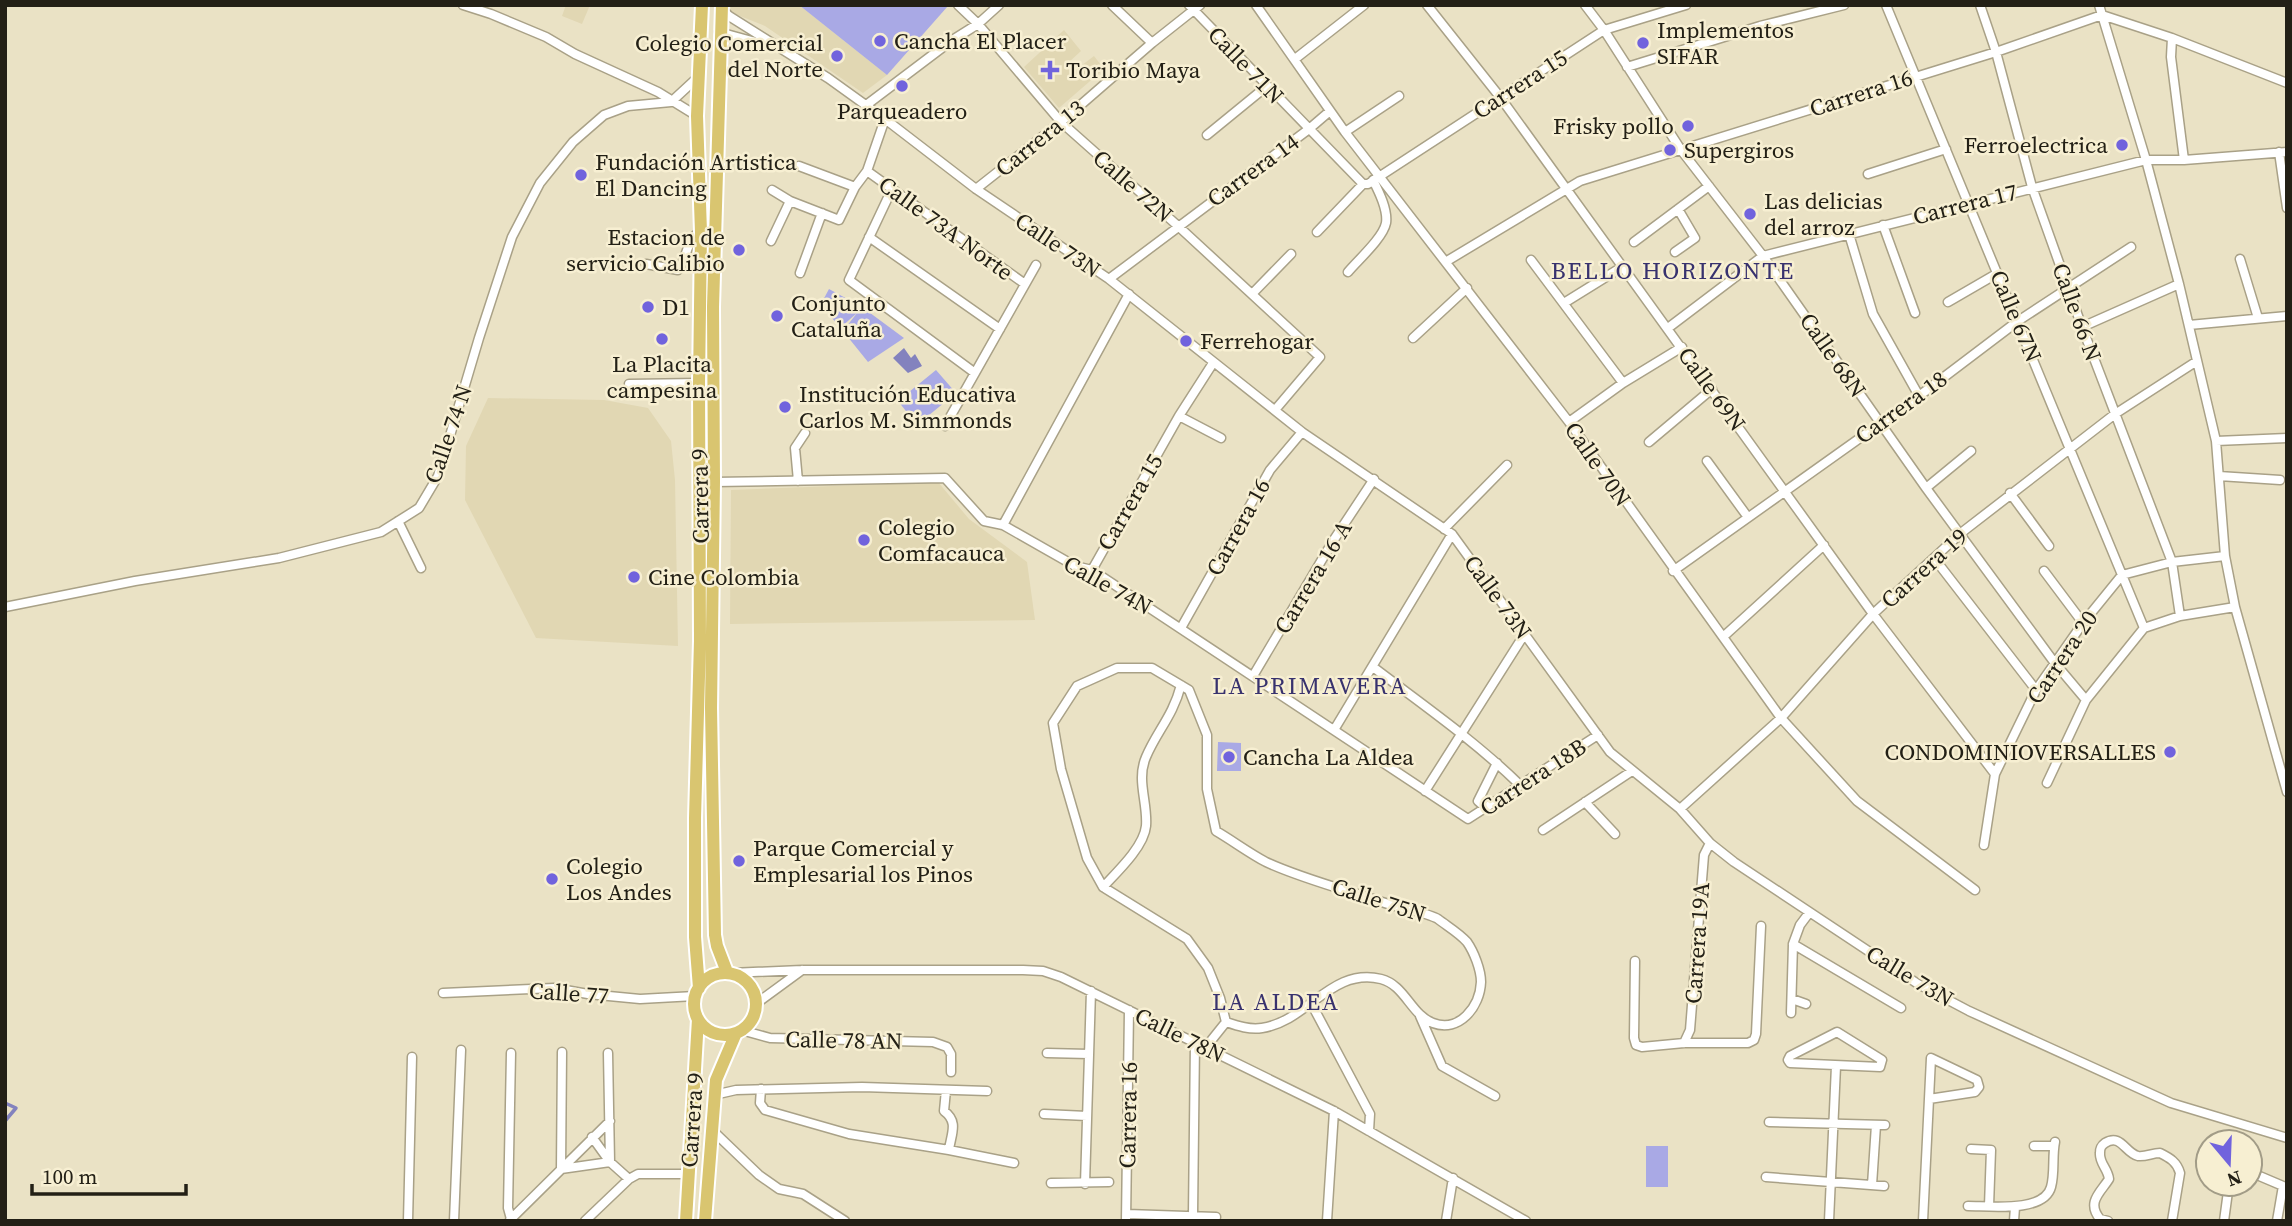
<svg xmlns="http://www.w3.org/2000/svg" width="2292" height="1226" viewBox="0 0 2292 1226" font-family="'Source Serif 4',serif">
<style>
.built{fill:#e1d7b3}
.green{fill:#a9a9e5}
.water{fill:#8382be}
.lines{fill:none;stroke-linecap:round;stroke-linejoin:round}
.stream{stroke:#8382be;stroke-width:3.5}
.street-casing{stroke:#a9a187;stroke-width:11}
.primary-casing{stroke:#fff;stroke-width:16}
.street{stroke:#fff;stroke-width:8}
.primary{stroke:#d9c570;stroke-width:12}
.poi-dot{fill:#7163dd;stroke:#f7efd2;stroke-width:2.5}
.labels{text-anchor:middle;stroke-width:5;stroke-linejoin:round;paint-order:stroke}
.poi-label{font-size:23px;fill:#232016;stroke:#f7efd2;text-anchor:start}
.street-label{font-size:23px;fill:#232016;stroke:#f7efd2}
.neighbourhood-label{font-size:24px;letter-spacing:2px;fill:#38326e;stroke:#f7efd2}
</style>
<rect width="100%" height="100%" fill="#eae2c5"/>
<path class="built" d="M566,5H590L582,24L562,16Z
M731,5H799L887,75L863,93L765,26L730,12Z
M1064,30L1081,51L1067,64L1073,72L1094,56L1104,69L1059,108L1024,67Z
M488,398L604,400L648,408L671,441L675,480L678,646L536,638L465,500L466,446Z
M938,482L969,519L1027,562L1035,620L730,624L731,490Z"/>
<path class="green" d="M799,5H947L948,6L887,75Z
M829,289L862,307L904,338L868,362L843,331L857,313L840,328L821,304Z
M936,370L956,393L917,425L898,401Z
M1218,742L1241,743V771H1217Z
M1646,1146H1668V1187H1646Z"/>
<path class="water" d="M904,348L911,358L915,354L922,366L908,373L893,358Z"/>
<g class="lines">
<path class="stream" d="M5,1103L16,1108L5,1121"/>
<defs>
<path id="street" d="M463,5L491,14L546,37L575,54L658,92L697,116
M958,5L978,24L1061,122L1178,226L1320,357L1275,410
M1112,5L1152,43
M1189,5L1363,184
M1256,5L1345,132L1569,422L1781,718L1857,801L1975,890
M1427,5L1500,97L1873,614L1995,774
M1585,5L1604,30L1681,150L1763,256L1926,488L2054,662L2086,700
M1886,5L2144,628
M1980,5L1996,52L2032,187L2082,327L2172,562L2180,616
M2099,5L2146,160L2179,284L2216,441L2225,556L2235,607L2287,792
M722,9L729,16L828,78L885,119L976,189L1109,279L1302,432L1452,534L1610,752L1680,809L1710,843L1734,862L1918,984L1969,1011L2171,1103L2287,1138
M719,32L773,47
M2172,38L2171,57L2184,160
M1295,59L1364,5
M1627,67L1760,26L1844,5
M865,106L951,41L978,24L999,5
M1345,132L1399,96
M1207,135L1267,86
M2279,152L2287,208
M799,166L855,187
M867,171L1025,284
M1868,174L1946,149
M892,189L849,280L975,373
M976,189L1061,122L1152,43L1200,5
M772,190L790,201L839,220L855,187L867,171L885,119
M1883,225L1915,313
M1317,232L1363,184H1368L1604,30L1686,5
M1849,234L1873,314L1919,396
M869,237L1000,329
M771,241L790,201
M1634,242L1709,186
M1675,252L1695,238L1678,209
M2240,259L2258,318
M1531,260L1623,383
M1447,261L1580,181L1996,52L2102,15L2172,38L2287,83
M646,264L678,270C688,258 686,237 701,232
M1348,272C1358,260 1383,238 1386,223C1388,210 1379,192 1373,180
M800,273L822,213
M1109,279L1309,129L1330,111
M1252,294L1291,254
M1948,302L1998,273
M1564,303L1622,267
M2189,325L2287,316
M2082,327L2179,284
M1668,328L1763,256L2146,160H2184L2287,152
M1413,338L1467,288
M629,384L699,383
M1179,416L1221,438
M1569,422L1623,383L1682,347
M945,426L1036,265
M2216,441L2287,438
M1649,442L1712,389
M1707,461L1747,516
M2219,476L2280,480
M798,481L795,448L805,433
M714,482L945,478L984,521L1003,525L1075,566L1092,570L1468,819L1598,735
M1926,488L1971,451
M2010,493L2049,546
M398,521L421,568
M1003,525L1129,294
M1444,529L1507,465
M1934,558L2036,690
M1092,570L1179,416L1213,363
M1673,571L1919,396L2018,321L2131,247
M2044,571L2083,623
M5,607L135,581L279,558L381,532L419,508L438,476L479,338L512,237L540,183L573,142L604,115L628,106L671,102L697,78
M1181,628L1270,470L1302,432
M1723,637L1824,545
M1373,667C1423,705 1475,741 1520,785
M1253,676L1333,541L1374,479
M1334,730L1452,534
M2047,783L2086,700L2144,628L2180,616L2235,607
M1425,791L1524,635
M1585,802L1615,834
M1486,808L1478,801L1497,763
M1680,809L1781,718L1873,614L1961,533L2115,414L2197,361
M1543,830L1632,771
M1984,845L1995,774L2036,690L2083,623L2122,575L2172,562L2225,556
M1103,887C1116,873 1144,847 1146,826C1148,803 1136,780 1146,757C1157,731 1173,716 1181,685
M1793,944L1901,1008
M1635,961L1634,1038L1636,1045L1642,1047L1684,1043H1748L1754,1040L1756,1034L1761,926
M731,973L802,970H1023L1043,971L1061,977L1334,1111L1526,1221
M443,993L554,988L588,994L640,999L695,996
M1792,999L1806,1004
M757,1003L802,970
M1311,1003L1370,1114L1369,1131
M1791,1013L1793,944L1800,925L1809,913
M1420,1016L1442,1066L1495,1096
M741,1030L770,1038L933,1042L947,1047L951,1054V1072
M1837,1032L1882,1060L1880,1067L1790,1063L1788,1060L1790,1056Z
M1684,1043L1690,1030L1704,855L1710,843
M1206,1047L1226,1022C1238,1026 1250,1030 1262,1028C1308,1021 1331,967 1381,979C1405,985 1411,1015 1433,1023C1459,1033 1480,1007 1481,982C1481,970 1474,952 1467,942C1459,933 1447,926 1438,919C1429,913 1395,907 1382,902C1346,890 1300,878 1266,862C1249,853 1233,841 1216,831L1207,789V735L1189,690L1152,668H1117L1077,686L1053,723L1061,769L1087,858L1103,887L1187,939L1208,968L1220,998L1226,1022
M562,1052L561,1169L610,1162
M511,1053L508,1208L511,1219
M608,1053L610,1162
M1047,1053L1089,1054
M761,1089L760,1103L765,1110L849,1134L949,1150
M946,1090L944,1111C959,1122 951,1134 949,1150L1014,1163
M714,1095L736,1090L862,1087L987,1091
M1044,1114L1087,1116
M1769,1122L1885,1125
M711,1129L759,1175L779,1189L803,1194L845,1221
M592,1137L610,1162L629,1179
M2034,1146H2054
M1971,1149L1991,1150L1989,1206
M2250,1172L2283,1186L2287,1192
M1766,1177L1884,1186
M1051,1183L1109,1182
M1085,1184L1091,991
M1872,1185L1876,1125
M1968,1206C1989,1206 2044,1213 2051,1187C2055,1173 2052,1156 2055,1142
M1127,1214L1216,1217
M1193,1215L1195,1041
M510,1220L610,1121
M408,1221L412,1057
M454,1221L461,1050
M585,1221L629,1179L638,1174H688
M1126,1221L1129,1010
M1327,1221L1334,1111
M1446,1221L1453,1178
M1829,1221L1836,1066
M1923,1221L1931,1058L1977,1080L1979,1087L1975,1092L1929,1099
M2014,1221L2015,1207
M2108,1221L2100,1219C2086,1202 2101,1192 2109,1179C2108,1169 2099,1163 2100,1153C2100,1148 2101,1146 2105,1143C2121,1133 2125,1153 2138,1156C2146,1157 2152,1153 2160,1153C2170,1158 2177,1162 2180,1173L2172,1221
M2224,1221L2229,1184
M2277,1221L2283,1186"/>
<path id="primary" d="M722,5L713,307L714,482L711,708L715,935L717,946L727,972
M694 1004a31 31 0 1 1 62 0a31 31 0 1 1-62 0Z
M699,988L695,937V818L700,641L699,383L701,232L697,116L702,5
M686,1221L698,1019
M705,1221L716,1080L736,1033"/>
</defs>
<use href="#street" class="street-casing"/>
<use href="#primary" class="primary-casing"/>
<use href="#street" class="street"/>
<use href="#primary" class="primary"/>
</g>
<g class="poi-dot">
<circle cx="880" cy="41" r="7"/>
<circle cx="1643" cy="43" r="7"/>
<circle cx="837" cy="56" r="7"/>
<path d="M1046.5 59.5h7v7h7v7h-7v7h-7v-7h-7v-7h7z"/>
<circle cx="902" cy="86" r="7"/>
<circle cx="1688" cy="126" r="7"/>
<circle cx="2122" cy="145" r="7"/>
<circle cx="1670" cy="150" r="7"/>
<circle cx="581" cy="175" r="7"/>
<circle cx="1750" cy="214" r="7"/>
<circle cx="739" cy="250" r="7"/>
<circle cx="648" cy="307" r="7"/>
<circle cx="777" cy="316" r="7"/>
<circle cx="662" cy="339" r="7"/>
<circle cx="1186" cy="341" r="7"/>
<circle cx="785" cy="407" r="7"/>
<circle cx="864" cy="540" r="7"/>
<circle cx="634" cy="577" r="7"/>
<circle cx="2170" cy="752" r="7"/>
<circle cx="1229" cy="757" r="7"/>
<circle cx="739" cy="861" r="7"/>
<circle cx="552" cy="879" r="7"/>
</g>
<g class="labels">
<g class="poi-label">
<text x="1657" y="38">Implementos<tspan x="1657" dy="26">SIFAR</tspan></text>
<text x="894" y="49">Cancha El Placer</text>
<text x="823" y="51" text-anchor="end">Colegio Comercial<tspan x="823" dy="26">del Norte</tspan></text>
<text x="1066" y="78">Toribio Maya</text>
<text x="902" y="119" text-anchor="middle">Parqueadero</text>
<text x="1674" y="134" text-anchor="end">Frisky pollo</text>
<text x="2108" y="153" text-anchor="end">Ferroelectrica</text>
<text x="1684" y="158">Supergiros</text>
<text x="595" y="170">Fundación Artistica<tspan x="595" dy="26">El Dancing</tspan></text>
<text x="1764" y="209">Las delicias<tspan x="1764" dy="26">del arroz</tspan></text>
<text x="725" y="245" text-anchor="end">Estacion de<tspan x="725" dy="26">servicio Calibio</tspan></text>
<text x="791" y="311">Conjunto<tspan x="791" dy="26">Cataluña</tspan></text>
<text x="662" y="315">D1</text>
<text x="1200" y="349">Ferrehogar</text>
<text x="662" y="372" text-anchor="middle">La Placita<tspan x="662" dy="26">campesina</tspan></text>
<text x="799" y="402">Institución Educativa<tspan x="799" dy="26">Carlos M. Simmonds</tspan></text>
<text x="878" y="535">Colegio<tspan x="878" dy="26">Comfacauca</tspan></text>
<text x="648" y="585">Cine Colombia</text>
<text x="2156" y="760" text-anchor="end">CONDOMINIOVERSALLES</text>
<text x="1243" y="765">Cancha La Aldea</text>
<text x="753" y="856">Parque Comercial y<tspan x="753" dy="26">Emplesarial los Pinos</tspan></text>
<text x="566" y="874">Colegio<tspan x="566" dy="26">Los Andes</tspan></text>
</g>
<g class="street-label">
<text transform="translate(1246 65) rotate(46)" y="8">Calle 71N</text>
<text transform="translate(1520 84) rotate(-33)" y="8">Carrera 15</text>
<text transform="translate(1861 93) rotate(-18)" y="8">Carrera 16</text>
<text transform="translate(1040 138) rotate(-39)" y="8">Carrera 13</text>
<text transform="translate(1253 170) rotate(-36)" y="8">Carrera 14</text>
<text transform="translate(1133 186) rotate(41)" y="8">Calle 72N</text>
<text transform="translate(1965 204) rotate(-14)" y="8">Carrera 17</text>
<text transform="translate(946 228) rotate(36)" y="8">Calle 73A Norte</text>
<text transform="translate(1058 245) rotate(34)" y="8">Calle 73N</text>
<text transform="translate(2077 312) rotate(70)" y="8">Calle 66 N</text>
<text transform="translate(2016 316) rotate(67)" y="8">Calle 67N</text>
<text transform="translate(1833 355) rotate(55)" y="8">Calle 68N</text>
<text transform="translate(1712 389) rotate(54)" y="8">Calle 69N</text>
<text transform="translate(1901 407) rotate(-36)" y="8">Carrera 18</text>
<text transform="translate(448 434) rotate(-71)" y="8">Calle 74 N</text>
<text transform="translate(1598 464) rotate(55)" y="8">Calle 70N</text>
<text transform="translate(700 496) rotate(-91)" y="8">Carrera 9</text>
<text transform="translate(1130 502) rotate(-60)" y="8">Carrera 15</text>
<text transform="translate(1238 527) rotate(-61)" y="8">Carrera 16</text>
<text transform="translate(1924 568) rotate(-42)" y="8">Carrera 19</text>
<text transform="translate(1313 577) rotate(-59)" y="8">Carrera 16 A</text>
<text transform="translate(1108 585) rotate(29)" y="8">Calle 74N</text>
<text transform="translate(1498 597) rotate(54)" y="8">Calle 73N</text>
<text transform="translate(2062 657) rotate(-56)" y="8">Carrera 20</text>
<text transform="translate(1533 777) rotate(-33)" y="8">Carrera 18B</text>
<text transform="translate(1379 900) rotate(18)" y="8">Calle 75N</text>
<text transform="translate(1697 943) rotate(-86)" y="8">Carrera 19A</text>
<text transform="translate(1910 976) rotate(31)" y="8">Calle 73N</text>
<text transform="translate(569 993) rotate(4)" y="8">Calle 77</text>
<text transform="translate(1180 1035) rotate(26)" y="8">Calle 78N</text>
<text transform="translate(844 1040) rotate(1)" y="8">Calle 78 AN</text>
<text transform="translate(1128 1115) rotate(-89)" y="8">Carrera 16</text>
<text transform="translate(692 1120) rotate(-86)" y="8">Carrera 9</text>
</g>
<g class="neighbourhood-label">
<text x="1673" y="279">BELLO HORIZONTE</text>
<text x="1310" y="694">LA PRIMAVERA</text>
<text x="1276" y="1010">LA ALDEA</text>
</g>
</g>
<rect width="2292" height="1226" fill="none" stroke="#232016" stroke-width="14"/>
<g transform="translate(2229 1163) rotate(161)"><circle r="33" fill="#f7efd2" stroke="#a29c87" stroke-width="2"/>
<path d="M0-5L12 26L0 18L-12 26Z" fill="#7163dd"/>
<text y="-10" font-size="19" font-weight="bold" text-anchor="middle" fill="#232016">N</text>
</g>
<path d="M32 1184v10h154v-10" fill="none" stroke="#232016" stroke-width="3.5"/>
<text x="42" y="1184" font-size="21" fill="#232016" stroke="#f7efd2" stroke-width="5" paint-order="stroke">100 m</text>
</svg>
